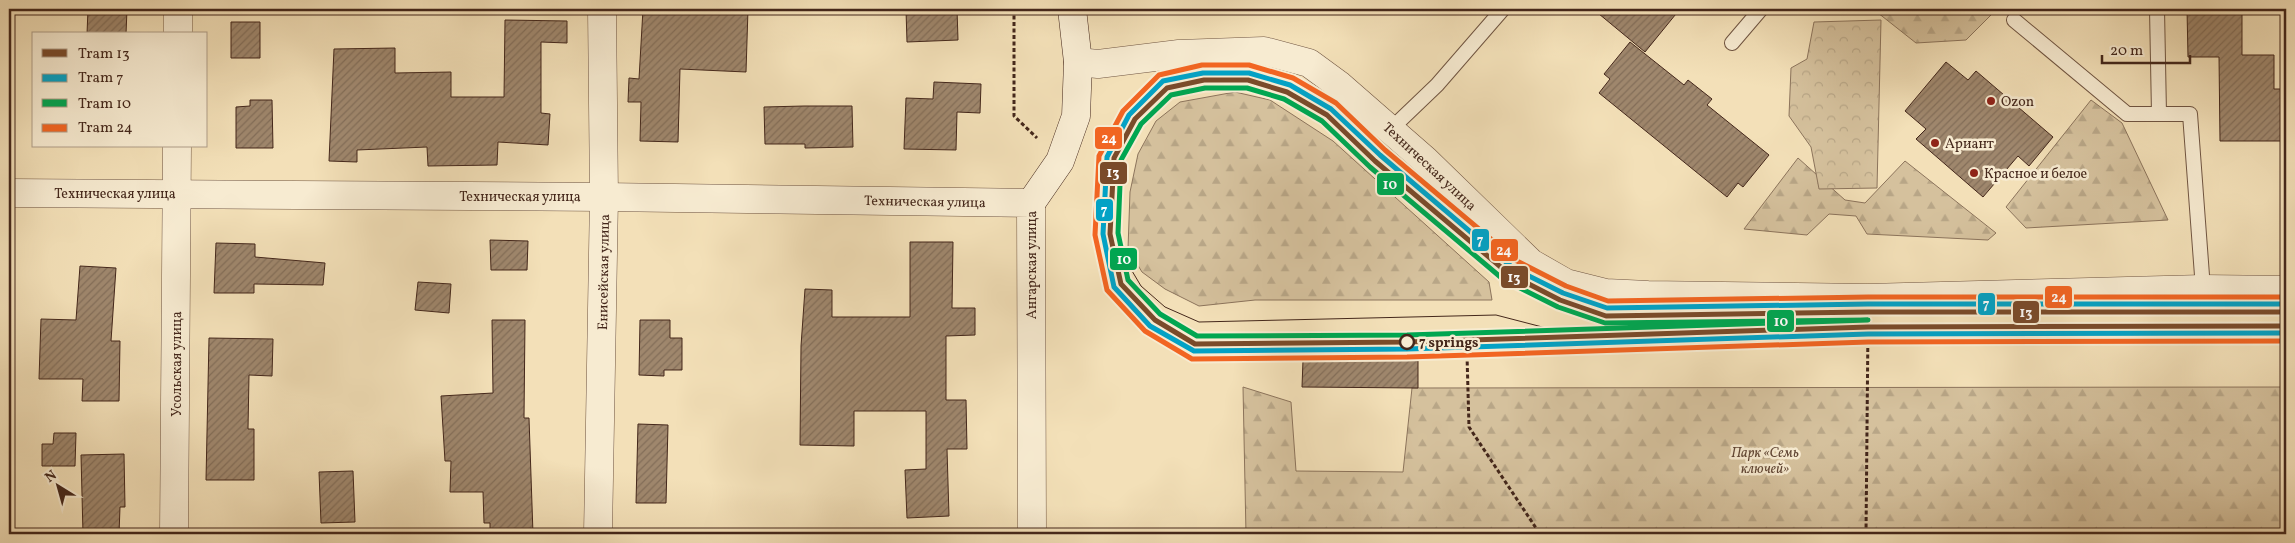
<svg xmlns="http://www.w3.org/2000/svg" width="2295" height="543" viewBox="0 0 2295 543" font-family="Vollkorn,serif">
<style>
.forest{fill:url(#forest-firs);stroke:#8c745c}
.park{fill:url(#park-crowns);stroke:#8c745c}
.building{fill:url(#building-hatch);stroke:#44271b}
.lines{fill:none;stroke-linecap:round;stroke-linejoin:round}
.service-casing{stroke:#705542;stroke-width:16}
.minor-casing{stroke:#705542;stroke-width:29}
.tertiary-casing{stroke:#705542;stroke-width:29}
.secondary-casing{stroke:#44271b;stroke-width:29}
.path{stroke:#44271b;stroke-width:3;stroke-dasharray:4 2.5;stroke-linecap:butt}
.service{stroke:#f7ebd1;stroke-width:14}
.minor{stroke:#f7ebd1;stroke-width:28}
.tertiary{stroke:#f7ebd1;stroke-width:28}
.secondary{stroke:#f7ebd1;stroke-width:28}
.tram{stroke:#44271b;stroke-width:1}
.tram-1-casing{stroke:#f7ebd1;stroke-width:9}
.tram-2-casing{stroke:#f7ebd1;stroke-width:9}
.tram-3-casing{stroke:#f7ebd1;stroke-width:9}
.tram-4-casing{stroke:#f7ebd1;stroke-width:9}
.tram-1{stroke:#7a4b2a;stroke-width:5}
.tram-2{stroke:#03a2c5;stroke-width:5}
.tram-3{stroke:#00a651;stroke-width:5}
.tram-4{stroke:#f26522;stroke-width:5}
.poi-dot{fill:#8f2418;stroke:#f7ebd1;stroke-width:2}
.stop-dot{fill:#f7ebd1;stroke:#44271b;stroke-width:2.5}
.labels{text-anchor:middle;stroke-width:5;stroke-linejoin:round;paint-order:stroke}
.poi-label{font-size:14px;fill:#44271b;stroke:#f7ebd1;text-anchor:start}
.street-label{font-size:14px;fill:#44271b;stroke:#f7ebd1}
.stop-label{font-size:14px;font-weight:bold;fill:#44271b;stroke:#f7ebd1;text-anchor:start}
.park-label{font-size:14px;font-style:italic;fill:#614635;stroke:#f7ebd1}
.line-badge{stroke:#f7ebd1;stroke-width:2}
.badge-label{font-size:14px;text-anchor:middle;font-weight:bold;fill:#fff}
</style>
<defs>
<pattern id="forest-firs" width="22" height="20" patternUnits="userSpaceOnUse" patternTransform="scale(1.25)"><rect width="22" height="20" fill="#d5c19d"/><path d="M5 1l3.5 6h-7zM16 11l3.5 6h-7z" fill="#b8a687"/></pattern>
<pattern id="park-crowns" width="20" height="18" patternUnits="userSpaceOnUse" patternTransform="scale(1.25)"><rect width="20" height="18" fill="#d5c19d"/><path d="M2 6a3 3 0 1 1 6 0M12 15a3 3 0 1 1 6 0" fill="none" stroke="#b8a687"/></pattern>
<pattern id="building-hatch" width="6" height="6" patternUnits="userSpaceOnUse" patternTransform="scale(1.25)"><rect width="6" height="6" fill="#9f876d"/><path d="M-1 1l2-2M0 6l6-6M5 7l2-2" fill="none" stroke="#836e59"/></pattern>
</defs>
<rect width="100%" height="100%" fill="#f3e0b8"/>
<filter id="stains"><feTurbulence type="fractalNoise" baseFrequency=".004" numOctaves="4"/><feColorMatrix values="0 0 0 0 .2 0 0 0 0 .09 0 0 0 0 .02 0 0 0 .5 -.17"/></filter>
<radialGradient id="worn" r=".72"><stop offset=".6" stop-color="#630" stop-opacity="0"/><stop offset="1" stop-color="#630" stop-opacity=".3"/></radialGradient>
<path class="forest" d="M1873,9H1997L1966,40L1916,43Z
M1235,92L1270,100L1333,141L1489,282L1492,300H1255L1199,306L1165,289L1142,272L1128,249L1130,192L1138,154L1156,121L1180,102Z
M2091,100L2122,123L2168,220L2026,228L2006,207Z
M1798,158L1845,200L1865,203L1905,161L1996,233L1988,240L1867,234L1856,216L1829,214L1807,235L1744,229Z
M1243,387L1291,402L1296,471L1403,472L1412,388L2286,387V534H1246Z"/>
<path class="park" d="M1881,20L1877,188L1819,189L1811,147L1789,116L1791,68L1807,59L1814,22Z"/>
<path class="building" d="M88,9H127L126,34H87Z
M643,9H748L746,72L680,69L678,142L640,141L641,102H628L629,78L639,79Z
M924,9H957L958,40L907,42L906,10Z
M1593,9H1680L1645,52Z
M2187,9H2242V55H2274V89H2286V141H2220L2219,57H2188Z
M505,20L567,21V43L541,42V113L550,114L548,145L498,142L497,165L428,166L427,147L357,150V162L329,161L334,49L395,48V73L451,72V97H504Z
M231,22H260V58H231Z
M1630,42L1684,85L1688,80L1712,99L1707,105L1769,155L1743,187L1738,183L1727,197L1599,93L1610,79L1604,74Z
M1946,62L1968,80L1976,71L2053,137L2029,166L2018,156L1983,197L1916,139L1926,129L1905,111Z
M934,82L981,84L980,113L957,112L956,150L904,149L906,98L933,99Z
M250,100H272L273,148H236V107L250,106Z
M804,106H852L853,147L805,148V144H765L764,107Z
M490,240L528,241L527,270H491Z
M910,242H953L952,308H975V335L946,336V400H966L967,449H947L949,516L907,518L905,470L926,469V411H854V446L800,445L801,346L805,289L832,290V317H910Z
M216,243L255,244V257L325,263L323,285L254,284V293H214Z
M80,266L116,268L111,341H120L119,401H82L83,379H39L41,319L76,320Z
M418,282L451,284L449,313L415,310Z
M492,320H525L524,418H529L533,534H490V523H484L483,492H450L451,461H445L441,396L493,393Z
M640,320H670V338H682V370H664V376L639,375Z
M209,338L273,339L272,376L249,375L248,429H254V480H206Z
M1303,360H1418V388L1302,387Z
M638,424L668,425L666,503H636Z
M54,433H76L75,466H42V444H53Z
M124,454L125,507H120L119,534H83L81,455Z
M353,471L355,522L321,523L319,472Z"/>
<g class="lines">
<defs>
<path id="service" d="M2157,9L2159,114
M2014,20L2127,114H2190L2203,289
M1732,43L1761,9
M1390,130L1437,85L1503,9"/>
<path id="minor" d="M178,34V9
M174,534L177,146
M598,534L604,197L602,9"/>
<path id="tertiary" d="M1078,62L1098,64L1179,54L1264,51L1309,63L1339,85L1425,160L1531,263L1566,283L1606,293L1648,295L1868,298L2203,289L2286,290
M9,193L604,197L1031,203L1032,534"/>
<path id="secondary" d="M1031,203L1060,161L1076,116L1078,62L1072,9"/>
</defs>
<use href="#service" class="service-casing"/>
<use href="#minor" class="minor-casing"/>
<use href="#tertiary" class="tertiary-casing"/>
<use href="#secondary" class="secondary-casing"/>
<path class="path" d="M1014,9V116L1037,138
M1300,355H1416
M1467,355L1469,427L1540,534
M1866,534L1868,325"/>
<use href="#service" class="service"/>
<use href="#minor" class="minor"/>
<use href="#tertiary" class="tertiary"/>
<use href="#secondary" class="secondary"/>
<path class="tram" d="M1110,234L1141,286L1165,307L1199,322L1496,315L1577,336"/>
<defs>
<path id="tram-1" d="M2286,312H1868L1606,316L1560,300L1509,274L1375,161L1327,115L1287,92L1248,80H1204L1167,88L1135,119L1114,158L1110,234L1121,284L1155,320L1195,344L1407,342L1868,327L2286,326"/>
<path id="tram-2" d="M2286,304H1868L1607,308L1563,293L1513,268L1380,155L1331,109L1290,85L1249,73H1203L1163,81L1129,115L1107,157L1103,234L1114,287L1150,326L1194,351L1407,349L1868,334L2286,333"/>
<path id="tram-3" d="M1205,88H1247L1284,99L1322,121L1370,167L1504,280L1558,307L1605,323L1868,320L1407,335L1197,336L1160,314L1128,280L1118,233L1121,160L1141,124L1171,95Z"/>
<path id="tram-4" d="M2286,297H1868L1608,301L1566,286L1517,261L1385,150L1336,103L1293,78L1249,65H1202L1159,75L1123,111L1099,156L1095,235L1107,290L1145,331L1192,359L1407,357L1868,342L2286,341"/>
</defs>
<use href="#tram-1" class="tram-1-casing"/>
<use href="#tram-2" class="tram-2-casing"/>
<use href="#tram-3" class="tram-3-casing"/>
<use href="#tram-4" class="tram-4-casing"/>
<use href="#tram-1" class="tram-1"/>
<use href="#tram-2" class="tram-2"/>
<use href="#tram-3" class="tram-3"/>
<use href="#tram-4" class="tram-4"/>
</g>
<g class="poi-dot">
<circle cx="1991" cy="101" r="5"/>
<circle cx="1935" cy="143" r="5"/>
<circle cx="1974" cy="173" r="5"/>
</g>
<circle class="stop-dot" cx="1407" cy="342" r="7"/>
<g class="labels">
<g class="poi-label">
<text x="2001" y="106">Ozon</text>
<text x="1945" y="148">Ариант</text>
<text x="1984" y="178">Красное и белое</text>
</g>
<g class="street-label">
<text transform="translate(1430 166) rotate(43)" y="5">Техническая улица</text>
<text x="115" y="198">Техническая улица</text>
<text x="520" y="201">Техническая улица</text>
<text transform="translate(925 201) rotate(1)" y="5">Техническая улица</text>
<text transform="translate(1031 265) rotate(-90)" y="5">Ангарская улица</text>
<text transform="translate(603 272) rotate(-89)" y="5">Енисейская улица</text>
<text transform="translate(176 364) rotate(-90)" y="5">Усольская улица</text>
</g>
<g class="stop-label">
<text x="1419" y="347">7 springs</text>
</g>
<g class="park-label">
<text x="1765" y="457">Парк «Семь<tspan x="1765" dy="16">ключей»</tspan></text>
</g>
</g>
<g class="line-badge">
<rect x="1094" y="126" width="29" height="24" rx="5" fill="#f26522"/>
<rect x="1099" y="161" width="29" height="24" rx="5" fill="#7a4b2a"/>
<rect x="1376" y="172" width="29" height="24" rx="5" fill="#00a651"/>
<rect x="1095" y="198" width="19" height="24" rx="5" fill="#03a2c5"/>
<rect x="1471" y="228" width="19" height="24" rx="5" fill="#03a2c5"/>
<rect x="1490" y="238" width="29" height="24" rx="5" fill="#f26522"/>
<rect x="1109" y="247" width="29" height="24" rx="5" fill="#00a651"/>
<rect x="1500" y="265" width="29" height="24" rx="5" fill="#7a4b2a"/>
<rect x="2044" y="285" width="29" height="24" rx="5" fill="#f26522"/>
<rect x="1977" y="292" width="19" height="24" rx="5" fill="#03a2c5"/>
<rect x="2012" y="300" width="28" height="24" rx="5" fill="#7a4b2a"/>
<rect x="1766" y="309" width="29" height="24" rx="5" fill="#00a651"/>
</g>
<g class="badge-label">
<text x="1109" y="143">24</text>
<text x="1113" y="177">13</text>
<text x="1390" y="189">10</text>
<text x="1104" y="215">7</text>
<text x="1480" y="245">7</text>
<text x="1504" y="255">24</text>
<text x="1124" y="264">10</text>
<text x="1514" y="282">13</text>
<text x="2059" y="302">24</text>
<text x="1986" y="309">7</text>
<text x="2026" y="317">13</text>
<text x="1781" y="326">10</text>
</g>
<rect width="2295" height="543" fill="none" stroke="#f3e0b8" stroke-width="30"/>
<rect x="10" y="10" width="2275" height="523" fill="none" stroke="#44271b" stroke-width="2.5"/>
<rect x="15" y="15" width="2265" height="513" fill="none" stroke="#44271b"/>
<rect x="32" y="32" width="175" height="115" fill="#f7ebd1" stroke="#af9d88"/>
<rect x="42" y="49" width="25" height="8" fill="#7a4b2a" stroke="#af9d88"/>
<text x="78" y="58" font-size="15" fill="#44271b">Tram 13</text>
<rect x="42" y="74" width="25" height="8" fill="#03a2c5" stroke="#af9d88"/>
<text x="78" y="82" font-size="15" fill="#44271b">Tram 7</text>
<rect x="42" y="99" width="25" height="8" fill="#00a651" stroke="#af9d88"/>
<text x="78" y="108" font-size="15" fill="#44271b">Tram 10</text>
<rect x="42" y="124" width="25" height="8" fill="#f26522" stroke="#af9d88"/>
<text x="78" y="132" font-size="15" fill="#44271b">Tram 24</text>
<g transform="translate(58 486) rotate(323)" stroke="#f7ebd1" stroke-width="4" paint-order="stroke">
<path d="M0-4L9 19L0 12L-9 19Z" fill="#44271b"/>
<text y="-8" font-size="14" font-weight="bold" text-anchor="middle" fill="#44271b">N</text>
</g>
<path d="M2102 55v8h88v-8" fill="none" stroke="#44271b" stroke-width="2.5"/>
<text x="2110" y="55" font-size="15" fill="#44271b" stroke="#f7ebd1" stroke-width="4" paint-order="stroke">20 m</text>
<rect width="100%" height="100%" filter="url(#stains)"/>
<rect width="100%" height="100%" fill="url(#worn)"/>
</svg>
